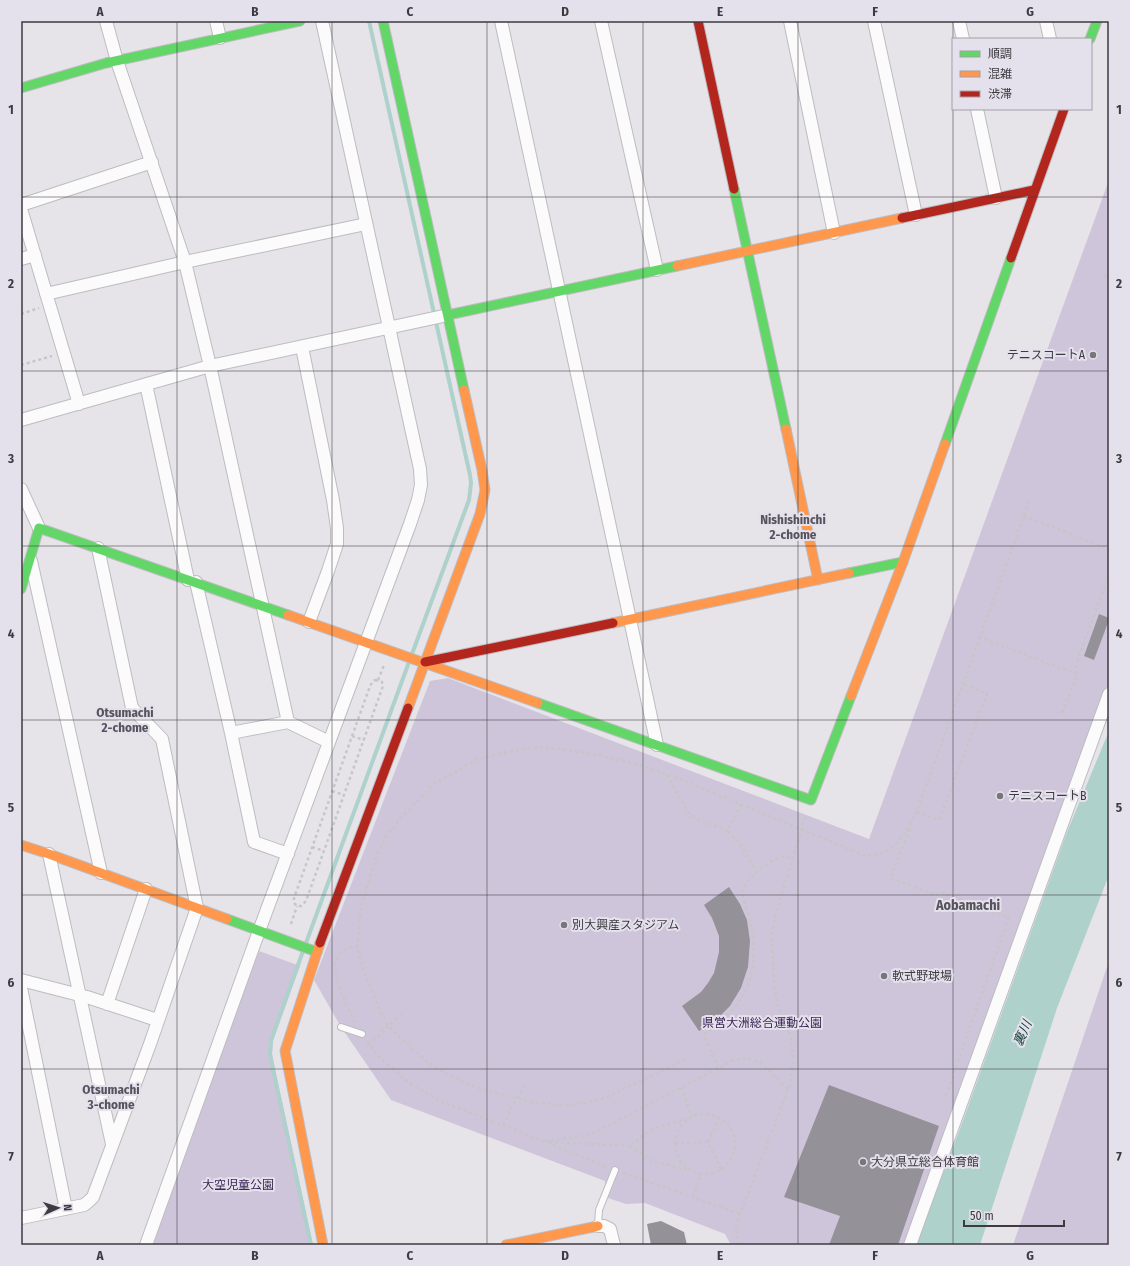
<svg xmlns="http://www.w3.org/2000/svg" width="1130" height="1266" viewBox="0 0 1130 1266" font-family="'Fira Sans Condensed','Noto Sans JP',sans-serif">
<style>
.green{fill:#cfc5db}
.water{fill:#aed1cc}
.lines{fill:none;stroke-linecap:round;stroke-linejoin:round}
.stream{stroke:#aed1cc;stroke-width:4}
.building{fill:#959199}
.lane-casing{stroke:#bdbcc0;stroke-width:8}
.street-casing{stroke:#bdbcc0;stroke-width:14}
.fast-casing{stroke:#bdbcc0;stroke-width:11}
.slow-casing{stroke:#bdbcc0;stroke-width:11}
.jam-casing{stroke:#bdbcc0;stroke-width:11}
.path{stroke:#c6c6c7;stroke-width:2.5;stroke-dasharray:3 3;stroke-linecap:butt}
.lane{stroke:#fbfbfc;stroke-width:6}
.street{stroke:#fbfbfc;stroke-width:12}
.fast{stroke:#63d668;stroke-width:9}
.slow{stroke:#ff974d;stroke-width:9}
.jam{stroke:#b3261e;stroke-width:9}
.grid{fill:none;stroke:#3d3b3f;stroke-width:1;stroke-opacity:0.55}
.poi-dot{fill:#78767a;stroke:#e5e1ec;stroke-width:1.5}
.labels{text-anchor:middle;stroke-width:4;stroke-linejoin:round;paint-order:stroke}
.poi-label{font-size:12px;fill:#3d3b3f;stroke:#e5e1ec;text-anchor:start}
.park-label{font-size:12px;fill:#3d2554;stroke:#e5e1ec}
.neighbourhood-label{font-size:13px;font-weight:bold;fill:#57535c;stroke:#e5e1ec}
.water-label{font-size:13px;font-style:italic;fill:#15433d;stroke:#e5e1ec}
.quarter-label{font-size:14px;font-weight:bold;fill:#57535c;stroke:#e5e1ec}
.neatline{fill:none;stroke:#3d3b3f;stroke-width:1.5}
.grid-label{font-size:13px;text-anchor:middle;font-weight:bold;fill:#3d3b3f}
</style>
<rect width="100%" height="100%" fill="#e6e4e9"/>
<path class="green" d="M1109,180V688L907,1245H731L725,1234L645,1203L626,1204L608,1198L606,1193L605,1181L391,1100L341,1027L314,980L430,681L448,678L869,839Z
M259,951L300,966L273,1041L272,1054L276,1073L313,1245H151Z
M1109,961V1245H1013Z"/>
<path class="water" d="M1109,731V875L1057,1008L980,1245H916L960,1129L1067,832Z"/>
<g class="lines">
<path class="stream" d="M369,21L470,475L471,483L469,500L412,654
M306,943L409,662
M303,951L271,1040L270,1054L272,1065L311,1245"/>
</g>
<path class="building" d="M1099,614L1109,618V620L1094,660L1084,656Z
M729,887L740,904L747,920L750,941L748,967L741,988L730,1006L717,1019L699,1031L682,1006L701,992L708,983L714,973L719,952V936L712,918L704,905Z
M829,1085L939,1126L898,1245H829L840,1216L784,1197Z
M661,1221L684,1232L687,1245H651L647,1224Z"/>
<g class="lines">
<defs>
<path id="lane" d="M341,1027L362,1034
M598,1225L599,1210L615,1170"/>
<path id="street" d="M106,21L117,61L185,262L210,366L288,722
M216,21L220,38
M501,21L657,745
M601,21L657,270
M790,21L834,233
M874,21L916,215
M959,21L963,39
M1046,21L1050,39
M977,109L996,198
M21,205L152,162
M21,209L79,404
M21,259L35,255
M46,294L185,262L366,224
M302,347L333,500L337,528V544L328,571L309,622
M146,384L188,580
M21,420L210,366L448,315
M21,489L39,528
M31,561L101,873
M196,582L231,733L288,722L329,742
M231,733L254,842L288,854
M49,854L112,1144
M21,980L87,997L157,1020
M21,988L66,1209
M107,1004L146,889
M21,1218L84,1205L89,1201L93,1197L150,1044L197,908L162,739L132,708L98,548
M598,1226H604L610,1229L614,1245
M146,1245L259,931L410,524L418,500L421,485L420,469L322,21
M910,1245L1109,694"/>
<path id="fast" d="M383,21L464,390
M1090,39L1097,21
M21,88L106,63L300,21
M734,189L786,429
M448,315L677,266
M945,444L1011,258
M849,573L903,562
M21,589L39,528L288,615
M538,703L811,800L851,696
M227,919L317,952"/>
<path id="slow" d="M677,266L902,218
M786,429L818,580
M288,615L538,703
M613,623L849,573
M851,696L903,562L945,444
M408,708L480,514L485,490L482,470L464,390
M21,845L49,854L227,919
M320,943L285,1051L323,1245
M506,1245L598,1226"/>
<path id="jam" d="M698,21L734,189
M902,218L1034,190
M1011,258L1064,109
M425,662L613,623
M320,943L408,708"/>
</defs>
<use href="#lane" class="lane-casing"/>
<use href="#street" class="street-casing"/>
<use href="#fast" class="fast-casing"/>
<use href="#slow" class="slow-casing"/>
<use href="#jam" class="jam-casing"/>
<path class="path" d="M1105,278L1109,268
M21,314L39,308
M21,365L52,356
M1024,516L1109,549
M979,637L1077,674
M375,680L382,682L383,686L306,901L301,906H297L294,903V898L370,686L373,681Z
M378,680L384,665
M1062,713L1077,674L1076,665L1109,575
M352,736L364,740
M667,775L688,812L698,820L728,831L741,804
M332,791L344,795
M917,812L939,820L987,694L963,684
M910,829L890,878L936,895L943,893L1009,917L945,1098
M728,831L738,841L756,871
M312,847L324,851
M291,924L297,906
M355,1022C347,1006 322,962 345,949C348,947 354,947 357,947
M367,1042L382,1060L409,1083L442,1102L503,1125L607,1167
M369,1045L401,1014
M685,1059L605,1098L587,1103L565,1105L530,1102L475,1087L439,1070L419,1055L388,1026L380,1010L366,977L357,947L361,907L377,855L387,835L400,819L434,784L478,759L522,749L544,747L593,754L639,765L680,779L863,855C894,858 907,832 918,808L1029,502
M718,1068L704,1035C714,1026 725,1018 734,1008C755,986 756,953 751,925C750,916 742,898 742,893C742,881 771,859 781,857C785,857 790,858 794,858
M681,1087L692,1117
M675 1144a30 30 0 1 1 60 0a30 30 0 1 1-60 0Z
M503,1125L513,1105L526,1082
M545,1141L584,1136L602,1129L732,1061L746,1058L761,1063L788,1089
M549,1142L629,1146
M708,1142L720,1117
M675,1143L708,1142L721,1169
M687,1169L654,1162L629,1146L655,1128L687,1119
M623,1173L740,1214
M693,1197L701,1174
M739,1245L735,1230L740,1214L791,1082L793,1056L791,1037L778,1005L774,986L772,935L776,913L806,814"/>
<use href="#lane" class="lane"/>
<use href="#street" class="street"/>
<use href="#fast" class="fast"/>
<use href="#slow" class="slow"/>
<use href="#jam" class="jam"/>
</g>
<path class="grid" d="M177,21V1245M332,21V1245M487,21V1245M643,21V1245M798,21V1245M953,21V1245M21,197H1109M21,371H1109M21,546H1109M21,720H1109M21,895H1109M21,1069H1109"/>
<g class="poi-dot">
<circle cx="1093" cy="355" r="4"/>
<circle cx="1000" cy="796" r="4"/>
<circle cx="564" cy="925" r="4"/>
<circle cx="884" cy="976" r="4"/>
<circle cx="863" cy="1162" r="4"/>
</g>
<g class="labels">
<g class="poi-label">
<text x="1085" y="359" text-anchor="end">テニスコートA</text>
<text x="1008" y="800">テニスコートB</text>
<text x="572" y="929">別大興産スタジアム</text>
<text x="892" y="980">軟式野球場</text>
<text x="871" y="1166">大分県立総合体育館</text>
</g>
<g class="park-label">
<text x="762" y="1027">県営大洲総合運動公園</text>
<text x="238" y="1189">大空児童公園</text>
</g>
<g class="neighbourhood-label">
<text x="793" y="524">Nishishinchi<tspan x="793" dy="15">2-chome</tspan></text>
<text x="125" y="717">Otsumachi<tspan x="125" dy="15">2-chome</tspan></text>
<text x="111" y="1094">Otsumachi<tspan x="111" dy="15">3-chome</tspan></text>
</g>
<g class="water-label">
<text transform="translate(1022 1033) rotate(-66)" y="5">裏川</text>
</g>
<g class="quarter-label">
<text x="968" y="910">Aobamachi</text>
</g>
</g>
<rect width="1130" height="1266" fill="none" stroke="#e5e1ec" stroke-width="44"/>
<rect x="952" y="38" width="140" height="72" fill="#e5e1ec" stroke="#a29fa7"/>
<rect x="960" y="51" width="20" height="6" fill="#63d668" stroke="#a29fa7"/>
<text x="988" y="58" font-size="12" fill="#3d3b3f">順調</text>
<rect x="960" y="71" width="20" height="6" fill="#ff974d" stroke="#a29fa7"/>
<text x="988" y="78" font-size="12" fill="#3d3b3f">混雑</text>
<rect x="960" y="91" width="20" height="6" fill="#b3261e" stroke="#a29fa7"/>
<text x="988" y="98" font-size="12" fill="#3d3b3f">渋滞</text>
<g transform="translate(58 1208) rotate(87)" stroke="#e5e1ec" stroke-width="3" paint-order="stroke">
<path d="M0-3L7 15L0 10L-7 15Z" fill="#3d3b3f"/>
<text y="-6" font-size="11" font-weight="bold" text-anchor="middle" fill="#3d3b3f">N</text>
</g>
<path d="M964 1220v6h100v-6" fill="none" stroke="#3d3b3f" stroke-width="2"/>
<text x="970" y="1220" font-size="12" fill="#3d3b3f" stroke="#e5e1ec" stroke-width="3" paint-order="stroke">50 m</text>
<rect x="22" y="22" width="1086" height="1222" class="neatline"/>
<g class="grid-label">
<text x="100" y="16">A</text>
<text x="255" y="16">B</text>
<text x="410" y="16">C</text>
<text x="565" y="16">D</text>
<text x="720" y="16">E</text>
<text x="875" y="16">F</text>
<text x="1030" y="16">G</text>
<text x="11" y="114">1</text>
<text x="1119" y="114">1</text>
<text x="11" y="288">2</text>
<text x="1119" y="288">2</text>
<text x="11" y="463">3</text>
<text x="1119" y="463">3</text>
<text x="11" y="638">4</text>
<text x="1119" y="638">4</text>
<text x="11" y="812">5</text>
<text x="1119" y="812">5</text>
<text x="11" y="987">6</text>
<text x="1119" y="987">6</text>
<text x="11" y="1161">7</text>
<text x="1119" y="1161">7</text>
<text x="100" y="1260">A</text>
<text x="255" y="1260">B</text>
<text x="410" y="1260">C</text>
<text x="565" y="1260">D</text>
<text x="720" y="1260">E</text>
<text x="875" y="1260">F</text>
<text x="1030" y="1260">G</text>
</g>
</svg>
